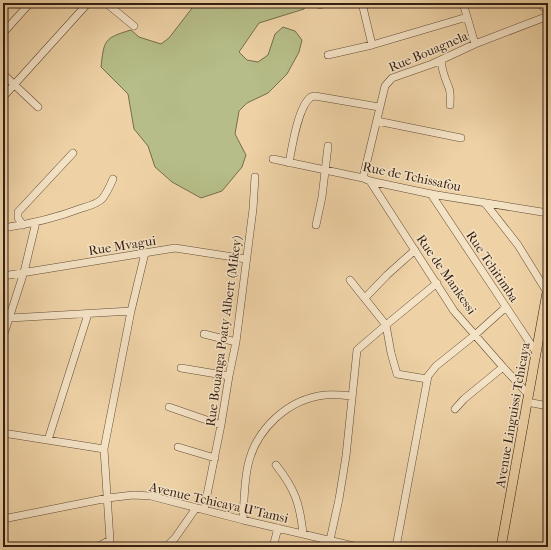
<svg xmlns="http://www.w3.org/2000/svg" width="551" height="550" viewBox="0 0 551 550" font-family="'IM FELL French Canon',serif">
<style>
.green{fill:#b6bd88;stroke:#756e4d}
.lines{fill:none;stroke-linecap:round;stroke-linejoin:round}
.minor-casing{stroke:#624c37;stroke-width:8}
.major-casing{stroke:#341f12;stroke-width:10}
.minor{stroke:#f4e2c5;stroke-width:7}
.major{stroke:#eed2a6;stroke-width:9}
.labels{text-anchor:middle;stroke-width:3;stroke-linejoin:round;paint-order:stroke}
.street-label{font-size:13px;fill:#341f12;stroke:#f4e2c5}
</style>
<rect width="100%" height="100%" fill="#eed2a6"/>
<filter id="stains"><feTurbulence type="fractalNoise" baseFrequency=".005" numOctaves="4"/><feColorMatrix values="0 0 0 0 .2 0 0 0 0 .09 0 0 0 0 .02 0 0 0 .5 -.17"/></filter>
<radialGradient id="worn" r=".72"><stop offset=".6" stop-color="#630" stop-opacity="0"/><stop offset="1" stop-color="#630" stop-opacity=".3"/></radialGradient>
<path class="green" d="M196,3H307L304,9L259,23L239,52L247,60L258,62L268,55L275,34L283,27L295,31L302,40L299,52L287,74L268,93L247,103L239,111L235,134L246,155L242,167L222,191L201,198L172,182L155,167L148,146L134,129L128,94L101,67C104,40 104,38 131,30L139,37L161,44L169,38Z"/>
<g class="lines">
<defs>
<path id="minor" d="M106,3L134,26
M362,3L372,45
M463,3L475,44
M539,3L548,11
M320,5L326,3
M3,33L30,3
M328,55L372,45L467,17
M441,60C442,72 445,78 449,88C451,93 450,100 450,105
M3,74L38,107
M3,97L88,3
M377,121L461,138
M273,159L363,178L370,181L431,194L548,213
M289,163C292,147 298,106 311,97L315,96L379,107
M363,178L385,86L392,78L432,64L475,44L548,16
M370,181L454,311L503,367L528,394
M431,194L536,352
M485,203L518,245L547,292
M23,225L18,218V212L73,153
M316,225L322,197L328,146
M3,228C30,224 56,218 82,208C89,206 97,204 102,199C107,193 110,186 113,179
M3,276L175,248L246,259
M350,280L386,325L391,353L397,374L427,379
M365,298L387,275L415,250
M10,318L131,311
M204,334L236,342
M3,337L24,272L36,222
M181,368L229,376
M527,402L548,406
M169,407L221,425
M455,409L464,399L503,367
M3,433L104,449
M48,440L88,314
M178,447L215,458
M276,465C295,489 300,504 303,534
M204,510L221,425L229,376L236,342L253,209L255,177
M3,519L108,498L133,495L151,496L243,520L358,547
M243,520C244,502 244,483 248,465C256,429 288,399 325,395C334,394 343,395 352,396
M330,540L339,499L346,456L357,350L386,325L437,283
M97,547L110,540L104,449L131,311L145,253
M166,547L175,538L196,508
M273,547L278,528
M396,547L428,376L436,366L476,334L506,307"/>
<path id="major" d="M501,547L548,287"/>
</defs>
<use href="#minor" class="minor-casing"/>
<use href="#major" class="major-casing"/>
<use href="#minor" class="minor"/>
<use href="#major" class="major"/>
</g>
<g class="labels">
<g class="street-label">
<text transform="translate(428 51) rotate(-23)" y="5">Rue Bouagnela</text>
<text transform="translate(412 176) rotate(12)" y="5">Rue de Tchissafou</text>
<text transform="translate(122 245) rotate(-9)" y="5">Rue Mvagui</text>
<text transform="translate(493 266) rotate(56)" y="5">Rue Tchitimba</text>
<text transform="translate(447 274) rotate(55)" y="5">Rue de Mankessi</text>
<text transform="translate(223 331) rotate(-82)" y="5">Rue Bouanga Poaty Albert (Mikey)</text>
<text transform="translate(512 415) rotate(-80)" y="5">Avenue Linguissi Tchicaya</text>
<text transform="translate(219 502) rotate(13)" y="5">Avenue Tchicaya U'Tamsi</text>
</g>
</g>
<rect width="551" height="550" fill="none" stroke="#eed2a6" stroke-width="16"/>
<rect x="4" y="4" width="543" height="542" fill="none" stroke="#341f12" stroke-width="2"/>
<rect x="8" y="8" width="535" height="534" fill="none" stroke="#341f12"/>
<rect width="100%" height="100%" filter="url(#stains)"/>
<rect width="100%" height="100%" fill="url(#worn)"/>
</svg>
